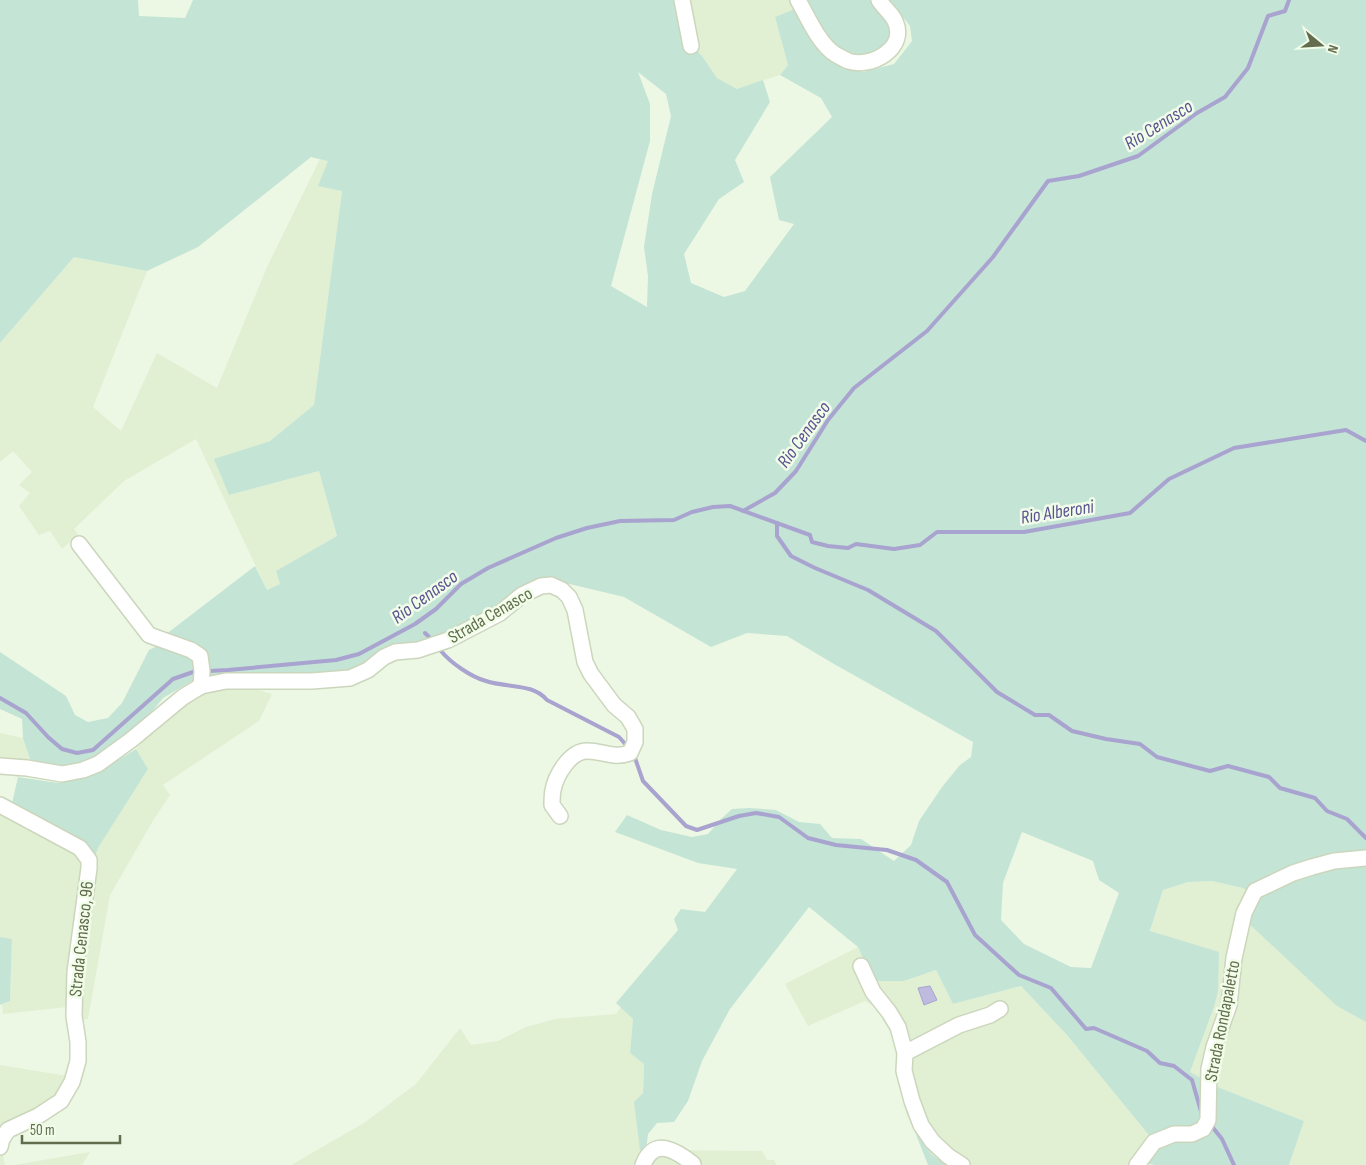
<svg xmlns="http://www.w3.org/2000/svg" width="1366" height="1165" viewBox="0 0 1366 1165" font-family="'Sofia Sans Condensed',sans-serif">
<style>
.residential{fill:#e1efd3}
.green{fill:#c4e4d6;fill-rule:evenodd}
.water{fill:#bfbbdf;stroke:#a8a3cf}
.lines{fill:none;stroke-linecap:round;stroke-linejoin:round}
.stream{stroke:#a8a3cf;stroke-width:4}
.minor-casing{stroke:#cbd6bc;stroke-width:18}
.minor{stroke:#fff;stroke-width:15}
.labels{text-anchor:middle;stroke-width:5;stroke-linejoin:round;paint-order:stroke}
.street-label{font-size:18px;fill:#636d4d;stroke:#f1fce9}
.water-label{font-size:19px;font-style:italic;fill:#5c5491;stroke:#f1fce9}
</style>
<rect width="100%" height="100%" fill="#edf8e4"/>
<!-- residential -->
<g class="residential">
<polygon points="676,0 802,0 797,8 775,17 788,65 780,75 737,89 717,78 702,56 682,35"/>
<polygon points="320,159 329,160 342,191 314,405 270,441 215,459 229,495 319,471 337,536 276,571 280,584 267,590 196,439 124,481 74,529 78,534 62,549 50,531 39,535 19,506 30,493 19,485 32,472 13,451 0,462 0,343 74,257 147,271 93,407 121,431 157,353 217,388 267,267"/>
<polygon points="245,686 272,694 259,721 163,785 170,795 154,819 110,895 88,1019 79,1020 74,1084 11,1131 2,1150 5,1165 0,1165 0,1065 67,1076 71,1050 67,1007 3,1014 2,1005 10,1001 12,939 0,937 0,802 94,860 98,848 148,769 136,749 173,709 203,689"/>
<polygon points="0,733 23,738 32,765 20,762 18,777 0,773"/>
<polygon points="1212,881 1243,888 1256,900 1337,1006 1366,1022 1366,1165 1289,1165 1304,1121 1215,1086 1190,1072 1214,1007 1218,992 1217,975 1150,932 1163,890 1188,882"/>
<polygon points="858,947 873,981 905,981 936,970 953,1004 1021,986 1067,1035 1157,1145 1142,1165 948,1165 932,1155 915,1132 906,1113 898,1076 896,1049 889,1029 875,1007 865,1001 808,1026 785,984"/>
<polygon points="621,1007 633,1019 630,1053 644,1064 640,1150 762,1151 767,1160 774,1160 777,1165 291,1165 364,1123 416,1084 460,1028 471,1045 498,1041 526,1027 555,1019 616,1014"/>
<polygon points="90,1152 82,1165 14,1165"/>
</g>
<!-- green -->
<g class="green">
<path d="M0,0H138L139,16L185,18L193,0H676L682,35L702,56L717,78L737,89L763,80L770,102L735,160L744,182L719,199L684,254L691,283L724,297L745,291L794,224L779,220L770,177L832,117L821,98L780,75L788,65L775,17L797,8L846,66L863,72L894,64L912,41L910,26L889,0H1366V1022L1337,1006L1245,920L1256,900L1243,888L1212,881L1188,882L1163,890L1150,931L1219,952L1218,992L1214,1007L1190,1072L1215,1086L1304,1121L1289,1165H1155L1143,1163L1157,1145L1067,1035L1021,986L953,1004L936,970L904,981H873L858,947L809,907L730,1009L702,1061L688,1101L674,1122L657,1123L648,1134L646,1150H640L634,1102L643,1093L644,1064L630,1053L633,1019L616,1003L678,930L674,919L681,909L705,912L737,869L698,863L615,832L627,815L661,830L692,837L708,834L722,818L732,809L749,808L776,810L799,822L820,824L832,838L861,839L894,861L911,845L919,821L942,787L960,765L971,757L973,742L834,664L787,636L747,633L711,647L624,597L557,581L476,622L344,673L229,677L208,675L206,667L161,638L255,566L267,590L280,584L276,571L337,536L319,471L229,495L214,459L270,441L314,405L342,191L318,186L328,161L311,157L198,247L147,271L74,257L0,343ZM638,72L666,94L671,116L652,194L644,247L648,276L647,307L611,286L650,141V104ZM1022,832L1093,861L1099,880L1119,893L1091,968L1071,967L1024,944L1001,920L1003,883Z"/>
<polygon points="802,0 874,0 892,25 892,39 882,53 851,58 832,46"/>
<polygon points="161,644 196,658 195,679 163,698 140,726 98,759 61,769 32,765 23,738 22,719 0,709 0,652 66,696 75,715 88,722 108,718 122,703 149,650"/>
<polygon points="136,749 148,769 98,848 94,860 11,808 18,777 58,783 98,773"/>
<polygon points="0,937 12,939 10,1001 0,1005"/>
<polygon points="915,1132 932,1155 948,1165 928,1165"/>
</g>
<!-- water -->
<polygon class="water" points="930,986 937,1000 924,1005 918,988"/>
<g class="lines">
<!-- stream -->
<g class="stream">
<polyline points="743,511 775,493 796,471 828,420 854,388 927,331 993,257 1048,181 1079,176 1138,156 1197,113 1225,97 1248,68 1268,16 1285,11 1289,0"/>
<polyline points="777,523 777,536 791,556 815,568 868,590 936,631 997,692 1035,715 1049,715 1072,731 1106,739 1140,744 1157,757 1210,771 1228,766 1269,777 1280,788 1315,798 1327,811 1347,819 1366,838"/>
<polyline points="425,633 431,639"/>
<path d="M441,651C451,663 471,677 486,681C507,688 533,683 547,700L619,737L628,747"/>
<polyline points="209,671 228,670 336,660 359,654 415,624 436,609 461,584 488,568 556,538 587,528 620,521 674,520 692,512 713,507 730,506 810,535 812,542 828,546 848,548 856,544 894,549 920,545 937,532 1024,532 1130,513 1169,479 1234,448 1346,430 1366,441"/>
<polyline points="0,698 26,713 48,737 62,749 77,753 93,750 173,679 196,671"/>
<polyline points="635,758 643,781 686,826 697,830 739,816 756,813 779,817 808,838 836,845 887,850 916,860 947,882 975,935 1019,975 1051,988 1086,1029 1094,1028 1147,1051 1160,1063 1174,1066 1192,1080 1202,1115"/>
<polyline points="1210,1124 1222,1139 1234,1165"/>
</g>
<!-- minor casing -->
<g class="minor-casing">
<g id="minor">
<polyline points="682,0 691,46"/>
<path d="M798,0C807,16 819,44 835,54C838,56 844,59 848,61C871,69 908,48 895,21C892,14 883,7 879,0"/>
<polyline points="79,544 149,635 191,650 200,656 202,671 201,686"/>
<path d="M0,766L27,768L62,774L83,770L98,764L131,740L183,697L201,686L226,681H312L350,678L368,670L384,657L395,652L418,650L448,640L500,613L522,595L541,586L551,585L562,590L569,597L575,610L585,662L591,674L614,705L628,717L635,729V742L630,753C613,759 604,751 587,751C570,751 556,775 553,790C552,795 552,801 552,805L560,816"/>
<polyline points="0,805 80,848 89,860 89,868 75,972 74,1016 78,1042 78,1061 72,1082 61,1101 38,1116 8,1130 2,1139 0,1147"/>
<polyline points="861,966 873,992 889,1012 898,1027 905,1053 904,1071 912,1101 921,1125 932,1141 948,1156 962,1165"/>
<polyline points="905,1053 959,1025 990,1015 1000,1009"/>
<path d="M643,1165C654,1136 677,1151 693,1164"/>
<polyline points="1137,1165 1154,1142 1174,1134 1192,1134 1203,1129 1208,1120 1209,1069 1214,1047 1229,1005 1234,958 1244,913 1255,891 1293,873 1312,867 1334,861 1366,858"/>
</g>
</g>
<!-- minor -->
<use href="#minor" class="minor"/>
</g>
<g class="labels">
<!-- street labels -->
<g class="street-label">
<text transform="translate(490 615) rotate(-30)" y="6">Strada Cenasco</text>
<text transform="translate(81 939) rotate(-84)" y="6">Strada Cenasco, 96</text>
<text transform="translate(1222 1021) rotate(-79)" y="6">Strada Rondapaletto</text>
</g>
<!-- water labels -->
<g class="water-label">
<text transform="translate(1158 124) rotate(-32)" y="7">Rio Cenasco</text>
<text transform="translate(803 434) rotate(-54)" y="7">Rio Cenasco</text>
<text transform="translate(1057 511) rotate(-9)" y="7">Rio Alberoni</text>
<text transform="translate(424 596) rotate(-36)" y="7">Rio Cenasco</text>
</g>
</g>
<!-- north arrow -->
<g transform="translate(1321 45) rotate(108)" stroke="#f1fce9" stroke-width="4" paint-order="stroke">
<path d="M0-4L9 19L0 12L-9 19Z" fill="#636d4d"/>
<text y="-8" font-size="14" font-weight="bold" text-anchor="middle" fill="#636d4d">N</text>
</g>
<!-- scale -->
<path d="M22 1135v8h98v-8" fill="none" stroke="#636d4d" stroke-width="2.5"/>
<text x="30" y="1135" font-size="15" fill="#636d4d" stroke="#f1fce9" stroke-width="4" paint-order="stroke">50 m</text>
</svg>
